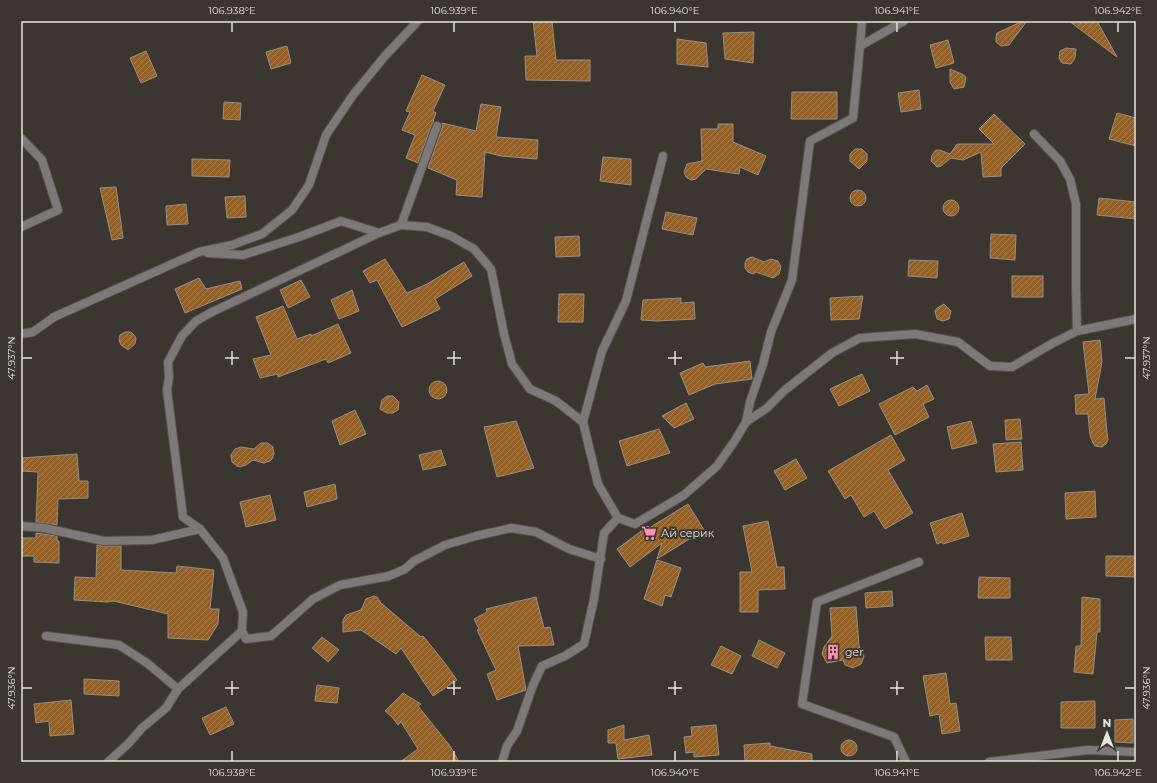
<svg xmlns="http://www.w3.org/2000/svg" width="1157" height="783" viewBox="0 0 1157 783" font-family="Montserrat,sans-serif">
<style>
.building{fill:url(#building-hatch);stroke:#968f88}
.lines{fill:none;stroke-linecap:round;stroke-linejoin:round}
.minor-casing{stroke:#56524c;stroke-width:10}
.minor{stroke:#7e7979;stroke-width:8}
.ticks{fill:none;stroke:#e6e4df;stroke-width:1.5}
.labels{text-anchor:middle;stroke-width:4;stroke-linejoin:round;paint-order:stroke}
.poi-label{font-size:11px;fill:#e6e4df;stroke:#3b3630;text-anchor:start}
.neatline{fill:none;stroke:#e6e4df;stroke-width:1.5}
.ticks-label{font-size:10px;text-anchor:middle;fill:#e6e4df}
</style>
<defs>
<pattern id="building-hatch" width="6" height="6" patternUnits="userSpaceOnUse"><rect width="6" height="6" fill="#936128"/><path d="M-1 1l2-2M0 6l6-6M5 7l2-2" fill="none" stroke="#a77f51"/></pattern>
</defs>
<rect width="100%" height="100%" fill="#3b3630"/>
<!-- building -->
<g class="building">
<polygon points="533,21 552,21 556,60 590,60 590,81 526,80 525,56 537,56"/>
<polygon points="1023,21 1027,21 1009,45 1001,46 996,42 996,36 997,33"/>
<polygon points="1069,21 1097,21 1117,57"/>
<polygon points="754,32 753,63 725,59 723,33"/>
<polygon points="677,39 706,43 708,67 677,64"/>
<polygon points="948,40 954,63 936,68 930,45"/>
<polygon points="287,46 291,63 271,69 266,52"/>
<polygon points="1066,48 1076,49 1075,58 1071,64 1062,63 1059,58 1060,51"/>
<polygon points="146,51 157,76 141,83 130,58"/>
<polygon points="950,69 962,74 966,77 964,87 954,89 950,82"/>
<polygon points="422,75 445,85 433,111 436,113 433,121 434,121 432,124 418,163 406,158 415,135 402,130 410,112 406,111"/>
<polygon points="919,90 921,109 901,112 898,93"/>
<polygon points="792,92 837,92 837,119 791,119"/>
<polygon points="224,102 241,103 240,120 223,119"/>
<polygon points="481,104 501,107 496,137 538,140 537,159 501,156 485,152 482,197 456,195 457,180 428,168 442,128 442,123 476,131"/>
<polygon points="1117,113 1136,118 1136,146 1109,139"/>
<polygon points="994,114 1025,144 1001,168 1001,176 983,177 981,152 963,160 951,158 941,166 937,167 931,161 932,155 936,150 940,150 950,154 957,144 994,144 979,129"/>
<polygon points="718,124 733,124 733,142 766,156 758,175 740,167 739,174 706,169 696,179 691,180 686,177 684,172 687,164 702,161 701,129 718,129"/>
<polygon points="855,149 862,149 867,154 867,161 859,169 850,161 850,154"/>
<polygon points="603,157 631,159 631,185 600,181"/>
<polygon points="192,159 230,160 229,177 192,176"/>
<polygon points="116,187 123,238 112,240 100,188"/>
<circle cx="858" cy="198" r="8"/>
<polygon points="245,196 246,217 227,218 225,197"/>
<polygon points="1099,198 1136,202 1136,219 1097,215"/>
<circle cx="951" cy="208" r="8"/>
<polygon points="186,204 188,224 167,225 166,206"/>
<polygon points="666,212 697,218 693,235 662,229"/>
<polygon points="991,234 1016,235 1015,260 990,258"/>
<polygon points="579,236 580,256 556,257 555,237"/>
<polygon points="752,257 764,262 771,259 778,261 781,267 779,274 773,278 756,272 753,274 748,272 745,268 745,263 747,259"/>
<polygon points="385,259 407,293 427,284 464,262 472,276 435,299 440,309 402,327 377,280 370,283 363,271"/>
<polygon points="909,260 938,261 937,278 908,276"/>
<rect x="1012" y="276" width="31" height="21"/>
<polygon points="199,278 206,289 240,281 242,289 185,313 175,289"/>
<polygon points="301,280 310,297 288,308 280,290"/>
<polygon points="352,290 359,311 339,319 331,300"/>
<polygon points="559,294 584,294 583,322 558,322"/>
<polygon points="863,296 859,319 831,320 830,298"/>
<polygon points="681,298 681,303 694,302 695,319 657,321 641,320 643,300"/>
<polygon points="944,304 951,311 949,319 943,321 937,319 935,311 937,308"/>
<polygon points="283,306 297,339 311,334 311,336 338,324 351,353 328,363 326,359 278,377 278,374 260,378 253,359 271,355 256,317"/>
<polygon points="125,332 131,332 135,336 136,339 135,344 128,350 121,345 119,340 120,335"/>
<polygon points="1100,340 1102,362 1095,399 1104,398 1107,433 1108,440 1106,444 1102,447 1095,446 1093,443 1090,435 1088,414 1076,414 1075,395 1089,394 1083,342"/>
<polygon points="750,361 752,379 715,384 689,395 680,373 703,363 705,367"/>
<polygon points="862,374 870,391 839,406 830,389"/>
<circle cx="438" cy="390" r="9"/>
<polygon points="927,385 934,399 923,404 929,417 895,435 879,404 913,387 917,391"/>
<polygon points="387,396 393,396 399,402 398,410 393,413 387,413 380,409 382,400"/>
<polygon points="686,403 694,419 674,428 662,416"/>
<polygon points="355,410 366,434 340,445 332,421"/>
<polygon points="1020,419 1022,439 1006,440 1005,420"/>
<polygon points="516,421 534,468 497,477 484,427"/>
<polygon points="971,421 977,443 952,449 947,427"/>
<polygon points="659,429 670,453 627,466 619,441"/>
<polygon points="891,435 905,460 888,470 913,513 885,529 874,511 864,517 851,495 845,499 828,471"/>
<polygon points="1021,442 1023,470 996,472 993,444"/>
<polygon points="261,443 268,443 273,447 274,454 272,459 270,461 264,463 253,460 246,465 240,467 237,466 232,462 231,455 235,449 241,447 254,449"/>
<polygon points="441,450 446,465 423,470 419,455"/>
<polygon points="77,454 79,481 88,481 88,498 58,499 57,525 36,522 38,472 21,471 21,458"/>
<polygon points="796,459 807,478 785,490 774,471"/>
<polygon points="335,484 337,499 307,507 304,492"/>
<polygon points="1095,491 1096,517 1066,519 1065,493"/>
<polygon points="270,495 276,520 246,527 240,502"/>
<polygon points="688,504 704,530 657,559 662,543 630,567 617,549 648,526 649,528"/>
<polygon points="962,513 969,536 943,544 942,542 937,544 930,523"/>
<polygon points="768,521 777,567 784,567 785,589 758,590 758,612 740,612 740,572 752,572 743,526"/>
<polygon points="36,533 57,536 57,541 59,541 59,563 34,562 34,556 21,556 21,538 36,538"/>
<polygon points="97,545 104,546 121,546 121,570 176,573 177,566 214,570 210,609 219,609 218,624 208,640 168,638 168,614 114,601 108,602 74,600 75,577 96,578"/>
<polygon points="1106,556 1136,556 1136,577 1106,576"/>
<polygon points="657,560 681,568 671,597 665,595 662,606 644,599"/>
<polygon points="979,577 1010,578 1010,598 978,598"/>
<polygon points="892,591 893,606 866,608 865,593"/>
<polygon points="374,596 377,597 381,603 421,637 423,636 444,662 457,680 433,696 401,648 396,654 361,630 343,632 343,620 346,615 361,610 366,599"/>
<polygon points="536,597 544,628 550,627 554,645 518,646 526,690 497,700 487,674 496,670 477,630 479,629 474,619 487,612 486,609"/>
<polygon points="1082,597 1100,599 1100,632 1097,632 1093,674 1074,672 1076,646 1081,646"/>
<polygon points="856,607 859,646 864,656 861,664 853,668 845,665 843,660 827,663 822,654 824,647 832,636 830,608"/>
<polygon points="322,637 339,650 328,662 312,648"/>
<polygon points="985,637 1011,637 1012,660 986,660"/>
<polygon points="759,640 785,653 777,668 752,656"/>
<polygon points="721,646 741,656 732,674 711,665"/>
<polygon points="946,673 950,704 956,703 960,731 942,734 939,714 930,716 923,676"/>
<polygon points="84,679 119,681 119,696 84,694"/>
<polygon points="317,685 339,688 337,703 315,701"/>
<polygon points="403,693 421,704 418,706 450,746 459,762 400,762 418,749 401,722 398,725 392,717 385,711"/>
<polygon points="71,700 74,734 50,736 49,721 36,723 34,704"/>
<polygon points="1095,701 1095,728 1061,728 1061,702"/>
<polygon points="226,707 234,724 210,735 202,718"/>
<polygon points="1133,719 1133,743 1115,742 1115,720"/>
<polygon points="624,725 624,740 649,735 652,755 618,759 616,743 608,743 608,730"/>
<polygon points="716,725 719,755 694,757 694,752 686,753 684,737 692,736 691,727"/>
<circle cx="849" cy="748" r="8"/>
<polygon points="770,743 770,746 812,754 812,762 745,762 744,745"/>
</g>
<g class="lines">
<!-- minor casing -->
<g class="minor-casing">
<g id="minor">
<polyline points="860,46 862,21"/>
<polyline points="1034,134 1060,161 1070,179 1076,204 1076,288 1077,331"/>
<polyline points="21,138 42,160 58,210 21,227"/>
<polyline points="401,225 427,227 451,236 474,249 491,269 504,334 512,364 530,389 556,401 583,422 598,484 618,518"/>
<polyline points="208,253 243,255 299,237 341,221 379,233"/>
<polyline points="21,334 33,332 54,317 199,252 232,245 262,234 292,210 309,185 326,135 353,95 385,56 418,21"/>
<polyline points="583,422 602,351 626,301 663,156"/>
<polyline points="746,422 750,402 763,364 771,332 792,280 810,141 853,118 860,46 904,21"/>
<polyline points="21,526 44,528 104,541 152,540 200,529"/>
<polyline points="242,631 246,639 271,636 313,599 340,585 389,576 405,569 414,561 445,545 476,536 511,528 536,532 569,549 601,559"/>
<polyline points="46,636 119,645 147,663 178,689"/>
<polyline points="108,762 128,744 142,728 166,708 178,689 242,631 243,612 223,558 200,529 183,517 167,390 169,377 168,362 182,336 196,321 212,312 379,233 401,225 437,126"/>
<polyline points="502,762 507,746 517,731 533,685 542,666 565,656 584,644 594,599 604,533 618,518 635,524 684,495 717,466 734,442 746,422 767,408 785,390 832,353 860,338 915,334 958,342 990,366 1012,367 1053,343 1077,331 1136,319"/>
<polyline points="906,762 894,737 802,704 817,602 919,562"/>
<polyline points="989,762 1088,750 1136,752"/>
</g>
</g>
<!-- minor -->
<use href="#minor" class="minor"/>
</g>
<!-- ticks -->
<path class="ticks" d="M232,22V32M454,22V32M675,22V32M897,22V32M1118,22V32M232,351V365M454,351V365M675,351V365M897,351V365M22,358H32M225,358H239M447,358H461M668,358H682M890,358H904M1125,358H1135M232,681V695M454,681V695M675,681V695M897,681V695M22,688H32M225,688H239M447,688H461M668,688H682M890,688H904M1125,688H1135M232,751V761M454,751V761M675,751V761M897,751V761M1118,751V761"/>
<!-- icons -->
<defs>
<g id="supermarket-bare" transform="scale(1.2)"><path d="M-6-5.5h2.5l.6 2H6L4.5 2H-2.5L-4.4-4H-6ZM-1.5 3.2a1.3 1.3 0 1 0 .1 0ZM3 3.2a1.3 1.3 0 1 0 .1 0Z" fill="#ff8eb9" stroke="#3b3630" stroke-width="2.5" paint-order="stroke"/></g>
<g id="building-bare" transform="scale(1.2)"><path d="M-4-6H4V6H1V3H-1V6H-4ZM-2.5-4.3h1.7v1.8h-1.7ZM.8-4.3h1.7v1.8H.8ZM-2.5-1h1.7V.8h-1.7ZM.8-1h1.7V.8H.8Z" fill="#ff8eb9" stroke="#3b3630" stroke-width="2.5" paint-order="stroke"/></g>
</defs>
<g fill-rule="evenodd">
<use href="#supermarket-bare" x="649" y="533"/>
<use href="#building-bare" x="833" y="652"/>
</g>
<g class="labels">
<!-- poi labels -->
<g class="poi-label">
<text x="661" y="537">Ай серик</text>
<text x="845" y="656">ger</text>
</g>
</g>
<!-- border -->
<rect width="1157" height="783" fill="none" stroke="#3b3630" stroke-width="44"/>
<!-- north arrow -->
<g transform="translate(1107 733)" stroke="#3b3630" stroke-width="3" paint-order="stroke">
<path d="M0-3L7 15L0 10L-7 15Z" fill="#e6e4df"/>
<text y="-6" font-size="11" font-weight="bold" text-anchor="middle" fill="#e6e4df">N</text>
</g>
<rect x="22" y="22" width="1113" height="739" class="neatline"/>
<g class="ticks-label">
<text x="232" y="14">106.938°E</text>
<text x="454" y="14">106.939°E</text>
<text x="675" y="14">106.940°E</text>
<text x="897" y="14">106.941°E</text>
<text x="1118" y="14">106.942°E</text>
<text transform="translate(11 358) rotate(-90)" y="4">47.937°N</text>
<text transform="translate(1146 358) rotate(-90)" y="4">47.937°N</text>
<text transform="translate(11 688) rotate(-90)" y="4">47.936°N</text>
<text transform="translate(1146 688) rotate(-90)" y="4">47.936°N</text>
<text x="232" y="776">106.938°E</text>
<text x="454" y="776">106.939°E</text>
<text x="675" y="776">106.940°E</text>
<text x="897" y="776">106.941°E</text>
<text x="1118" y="776">106.942°E</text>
</g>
</svg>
